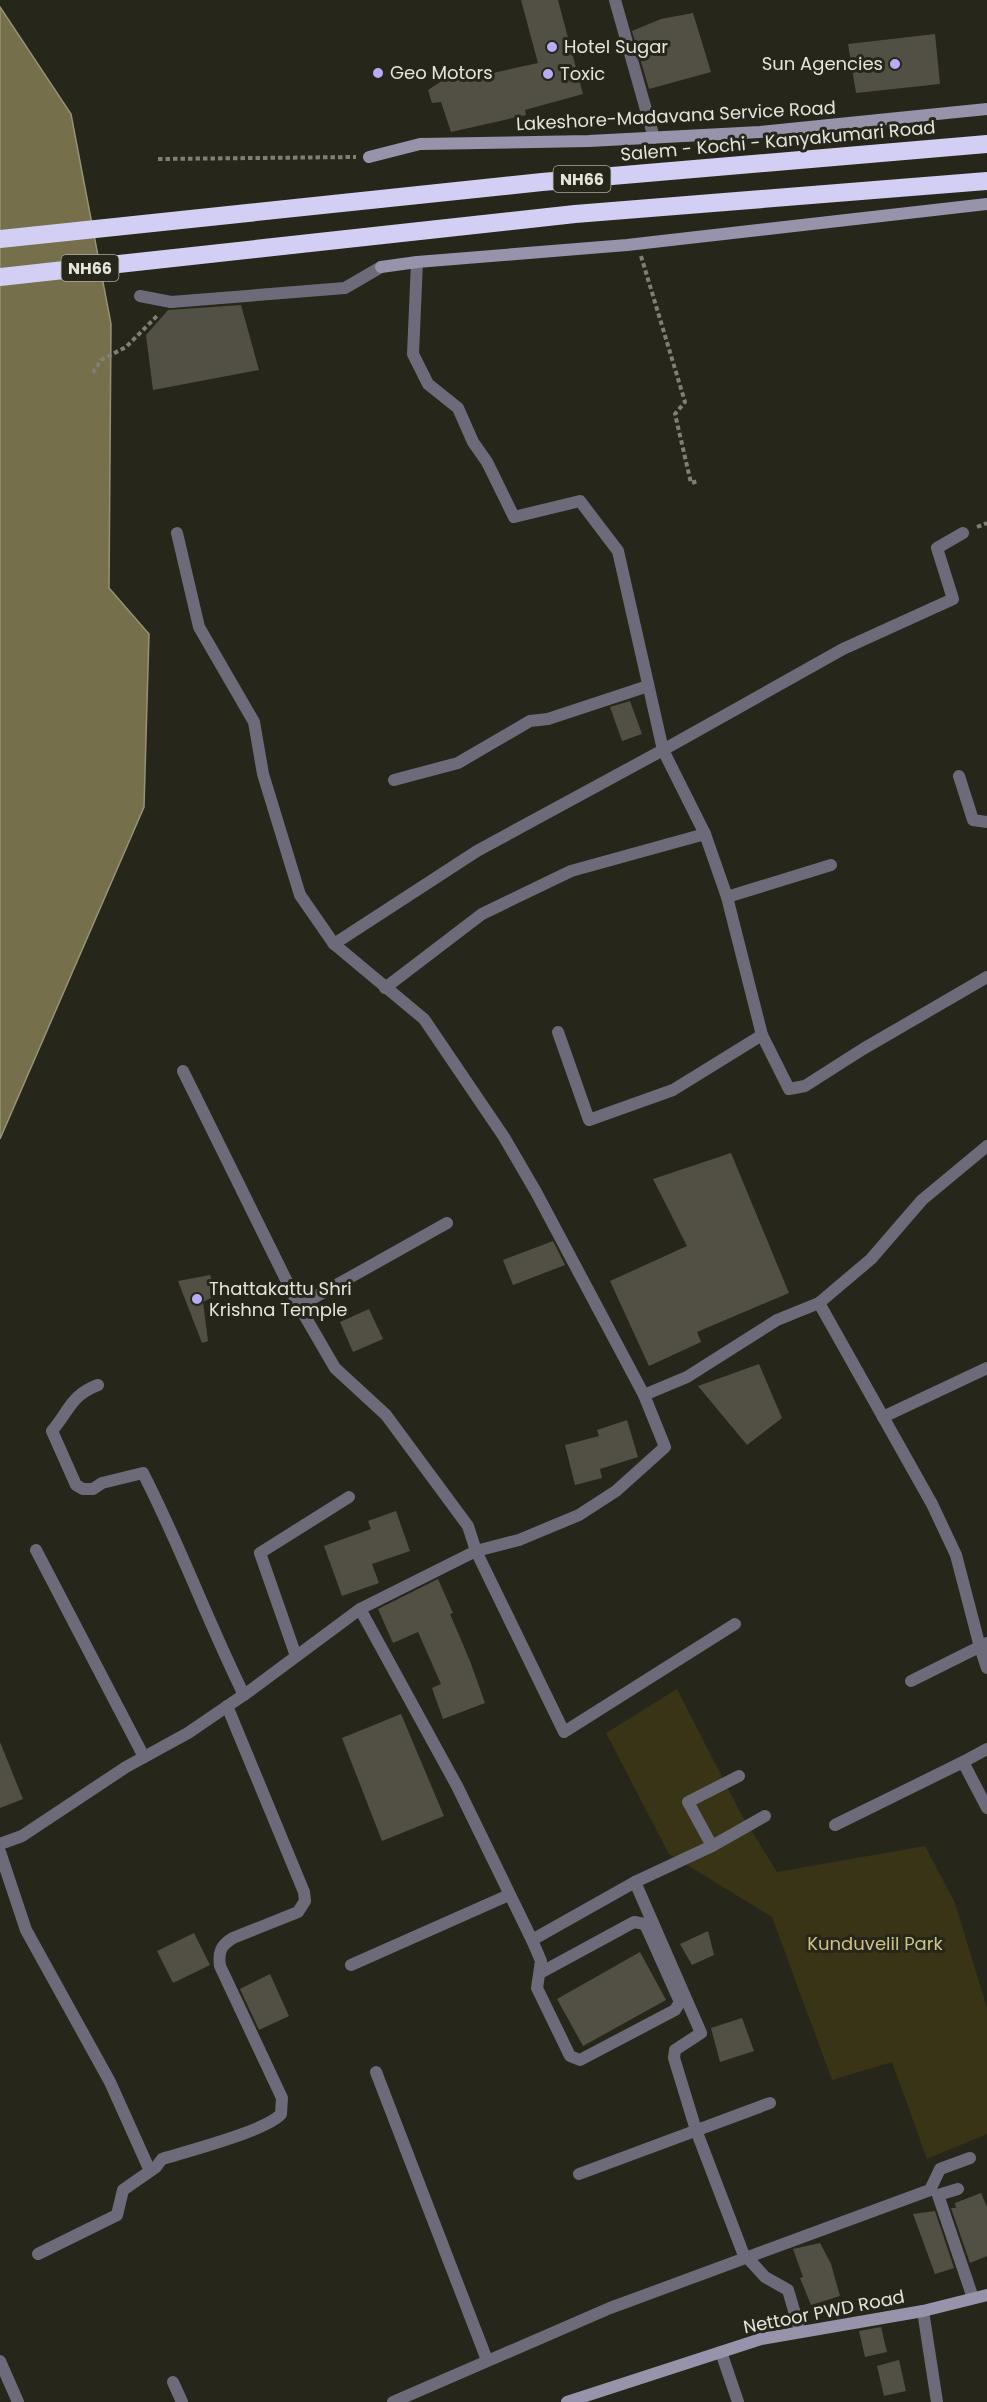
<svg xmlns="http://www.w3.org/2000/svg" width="987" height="2402" viewBox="0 0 987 2402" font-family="Poppins,sans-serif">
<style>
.green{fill:#393416}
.water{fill:#756f4b;stroke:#979277;stroke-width:1.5}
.building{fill:#525044}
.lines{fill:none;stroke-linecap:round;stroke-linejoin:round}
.path{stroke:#807f76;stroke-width:4;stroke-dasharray:4.5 3;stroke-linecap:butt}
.lane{stroke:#6d6b7a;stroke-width:12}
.street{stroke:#6d6b7a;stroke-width:12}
.secondary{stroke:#9693ab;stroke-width:12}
.highway{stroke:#d3cef3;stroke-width:18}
.poi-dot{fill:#b8abf7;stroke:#27261b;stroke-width:2}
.labels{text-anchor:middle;stroke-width:6;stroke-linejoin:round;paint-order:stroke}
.shield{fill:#27261b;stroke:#acaba3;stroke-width:1.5}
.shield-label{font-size:16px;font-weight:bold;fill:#e5e4dd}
.poi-label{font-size:18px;fill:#e5e4dd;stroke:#27261b;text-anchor:start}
.street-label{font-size:18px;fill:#e5e4dd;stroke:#27261b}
.park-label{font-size:18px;fill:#cdc284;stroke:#27261b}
</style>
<rect width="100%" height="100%" fill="#27261b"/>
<!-- green -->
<polygon class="green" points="677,1689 740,1812 777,1872 925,1846 955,1903 987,2008 987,2134 927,2159 892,2062 832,2080 772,1917 669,1854 606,1733"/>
<!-- water -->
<polygon class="water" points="0,7 71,114 111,324 109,588 149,634 144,807 0,1139"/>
<!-- building -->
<g class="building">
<polygon points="521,0 558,0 583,94 525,110 526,115 451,132 441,102 432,103 428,90 457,71 461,80 538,63"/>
<polygon points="693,13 711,72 649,89 632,31 661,19"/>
<polygon points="935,34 940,84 856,93 848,44"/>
<polygon points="241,305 259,370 153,390 146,335 168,310"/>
<polygon points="630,701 642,734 622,741 610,707"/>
<polygon points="731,1153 789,1293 697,1332 701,1342 649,1366 610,1281 687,1246 653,1179"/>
<polygon points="553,1241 565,1265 513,1285 503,1260"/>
<polygon points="210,1275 217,1295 203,1302 208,1341 202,1343 178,1281"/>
<polygon points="369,1309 383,1339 353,1352 340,1322"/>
<polygon points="759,1364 782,1418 747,1445 698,1386"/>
<polygon points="627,1420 638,1457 600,1469 602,1478 575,1485 565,1445 599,1436 597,1430"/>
<polygon points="396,1511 410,1551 372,1564 379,1583 342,1596 324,1546 371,1529 368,1521"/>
<polygon points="438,1579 453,1613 450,1614 470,1661 485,1703 443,1719 432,1688 441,1684 418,1632 393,1643 378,1609"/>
<polygon points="401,1714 444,1816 382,1841 342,1738"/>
<polygon points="0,1742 23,1799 0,1808"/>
<polygon points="708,1931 714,1955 692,1965 680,1944"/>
<polygon points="194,1933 210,1965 173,1983 157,1951"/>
<polygon points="640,1952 666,2000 583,2046 557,1999"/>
<polygon points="270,1974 289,2016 259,2030 240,1989"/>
<polygon points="742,2018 754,2051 720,2062 711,2028"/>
<polygon points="981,2193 987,2207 987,2256 970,2263 951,2208 956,2208 955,2203"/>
<polygon points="935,2211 954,2268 935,2274 913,2214"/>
<polygon points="820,2243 831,2264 840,2296 811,2305 800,2278 803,2277 793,2249"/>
<polygon points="881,2327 887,2352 865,2357 859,2331"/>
<polygon points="899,2360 906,2391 884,2396 877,2366"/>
</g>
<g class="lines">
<!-- path -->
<g class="path">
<polyline points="158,159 356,157"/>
<polyline points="641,256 685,402 675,414 691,483 698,481"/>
<polyline points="93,373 101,360 126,347 158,315"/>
<polyline points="977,527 987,523"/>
</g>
<!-- lane -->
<g class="lane">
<polyline points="615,0 654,138"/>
<polyline points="394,780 458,763 530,721 548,719 648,686"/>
<polyline points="334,944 477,851 663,750"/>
<path d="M98,1385C71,1395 69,1411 52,1431L76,1485L83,1489H93L102,1483L143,1473C180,1545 208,1622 244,1695"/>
<polyline points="883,1417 987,1368"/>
<polyline points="980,1647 987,1668"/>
<polyline points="911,1681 987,1643"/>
<polyline points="963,1762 987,1749"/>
<polyline points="835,1825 963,1762 987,1808"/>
<polyline points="532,1940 541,1961 537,1988 570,2056 580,2060 675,2010 680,2002 645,1924 634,1922 540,1973"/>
<polyline points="351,1965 509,1895"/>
<polyline points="958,2189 938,2195 973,2298"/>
</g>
<!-- street -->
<g class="street">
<polyline points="417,262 413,354 428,384 458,408 473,442 487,462 514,517 580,501 618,551 663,750 705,834 727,897 762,1035 789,1089 805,1086 863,1049 987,977"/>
<polyline points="140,296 171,302 345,288 381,267"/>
<polyline points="177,533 199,627 254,722 263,774 300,895 334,944 424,1019 504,1137 536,1192 644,1395"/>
<polyline points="663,750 843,649 953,599 937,548 963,533"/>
<polyline points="959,776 973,820 987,822"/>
<polyline points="727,897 831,865"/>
<polyline points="385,988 482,914 571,871 705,834"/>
<polyline points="558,1032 589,1120 673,1090 762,1035"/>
<polyline points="183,1071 299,1306 335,1368 386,1415 468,1526 476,1551 564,1732 735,1624"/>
<polyline points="819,1303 932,1504 956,1555 980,1647"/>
<polyline points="299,1306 447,1223"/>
<polyline points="36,1550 144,1757"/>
<polyline points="360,1609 457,1786 532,1940 635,1882 701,2033 675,2050 674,2058 696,2130 743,2253 765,2277 788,2290 800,2331"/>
<polyline points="296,1656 260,1553 349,1497"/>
<polyline points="0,1844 22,1836 126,1767 188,1733 251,1690 360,1609 476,1551 519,1540 579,1515 616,1491 665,1447 644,1395 687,1377 777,1320 819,1303 871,1259 922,1200 987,1146"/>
<polyline points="712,1846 688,1802 739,1776"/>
<polyline points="0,1852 26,1930 110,2082 150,2171"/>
<polyline points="635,1882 712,1846 765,1816"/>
<polyline points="376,2072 487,2360"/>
<polyline points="579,2174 770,2103"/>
<path d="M38,2254L117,2215L123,2190L156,2167L162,2159C188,2151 266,2131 281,2114L282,2098L220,1966C218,1952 221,1945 233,1938L298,1912L305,1901L304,1892L227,1706"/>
<polyline points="923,2311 937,2402"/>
<polyline points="721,2352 738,2402"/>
<polyline points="0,2361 18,2402"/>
<polyline points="173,2382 182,2402"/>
<polyline points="393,2402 610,2308 930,2190 940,2169 970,2158"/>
</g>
<!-- secondary -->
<g class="secondary">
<polyline points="369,157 420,144 589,141 760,132 987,109"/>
<polyline points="381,267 417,262 627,245 987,204"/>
<polyline points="567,2402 761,2339 923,2311 987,2295"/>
</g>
<!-- highway -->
<g class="highway">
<polyline points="0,239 542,182 987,144"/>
<polyline points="0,277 575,214 987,181"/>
</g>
</g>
<!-- markers -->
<g class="poi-dot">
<circle cx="552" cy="47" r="6"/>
<circle cx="895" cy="64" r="6"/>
<circle cx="378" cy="73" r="6"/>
<circle cx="548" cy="74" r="6"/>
<circle cx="197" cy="1299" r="6"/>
</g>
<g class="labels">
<!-- shield labels -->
<g class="shield">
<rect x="553.5" y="166" width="57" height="26" rx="4.5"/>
<rect x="61.5" y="255" width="57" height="26" rx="4.5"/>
</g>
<g class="shield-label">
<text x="582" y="185">NH66</text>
<text x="90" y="274">NH66</text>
</g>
<!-- poi labels -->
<g class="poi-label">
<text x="564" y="53">Hotel Sugar</text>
<text x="883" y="70" text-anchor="end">Sun Agencies</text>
<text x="390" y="79">Geo Motors</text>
<text x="560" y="80">Toxic</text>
<text x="209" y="1295">Thattakattu Shri<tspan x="209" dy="21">Krishna Temple</tspan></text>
</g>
<!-- street labels -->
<g class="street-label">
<text transform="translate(676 116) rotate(-3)" y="6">Lakeshore-Madavana Service Road</text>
<text transform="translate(778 141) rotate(-5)" y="6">Salem - Kochi - Kanyakumari Road</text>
<text transform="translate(824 2312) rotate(-11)" y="6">Nettoor PWD Road</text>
</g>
<!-- park labels -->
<g class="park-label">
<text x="875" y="1950">Kunduvelil Park</text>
</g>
</g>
</svg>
